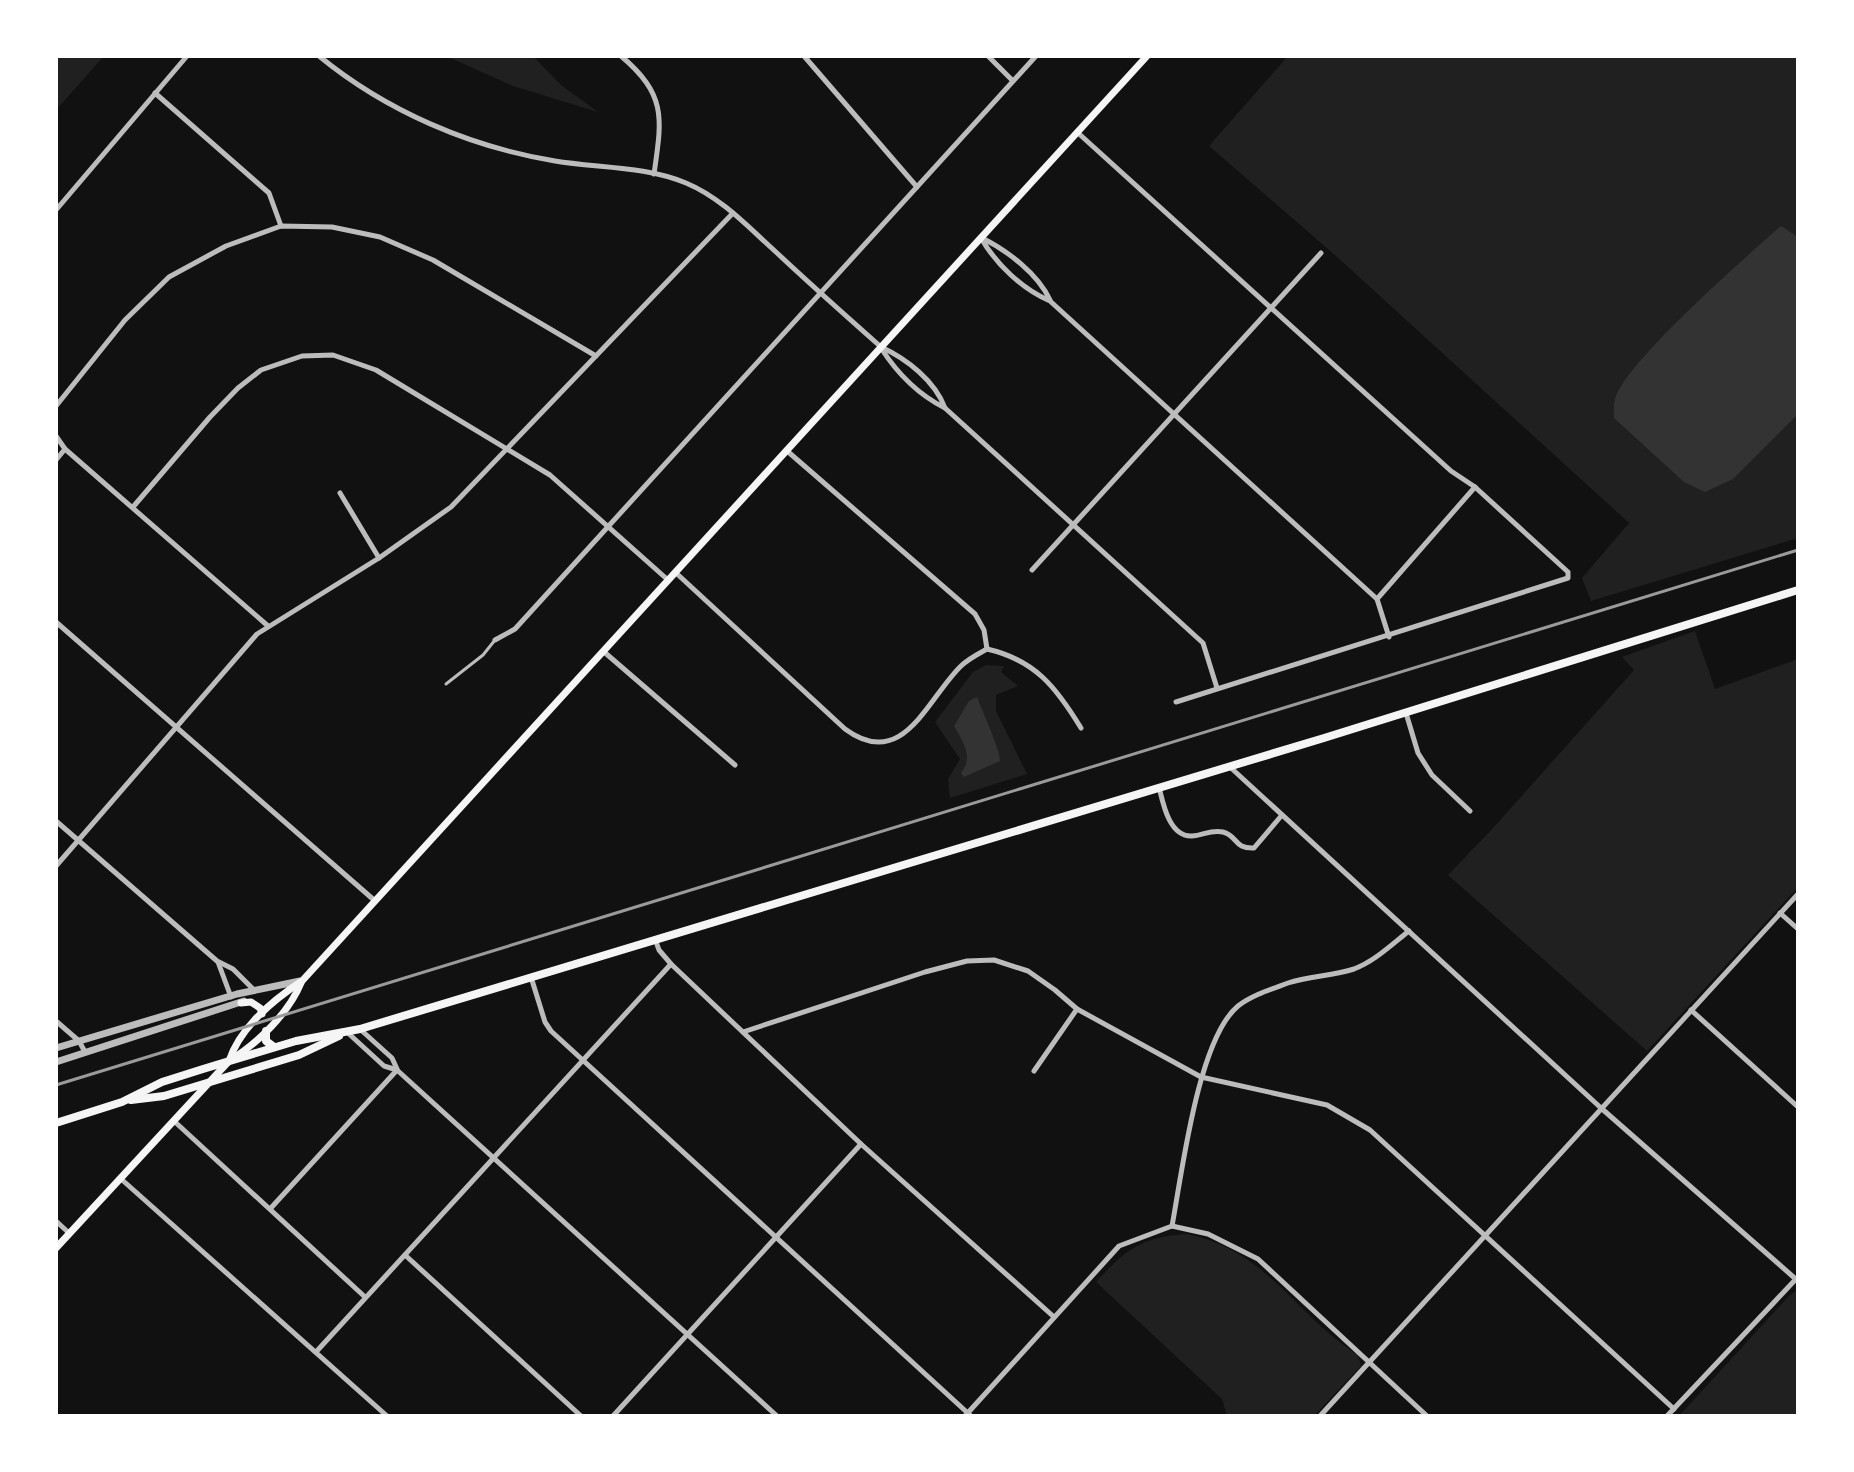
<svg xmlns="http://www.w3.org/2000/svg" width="1854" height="1472" viewBox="0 0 1854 1472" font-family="Figtree,sans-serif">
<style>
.green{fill:#202020}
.water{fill:#333}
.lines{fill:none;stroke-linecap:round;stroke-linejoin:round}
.service{stroke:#bcbcbc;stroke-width:3}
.minor{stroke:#bcbcbc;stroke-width:5}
.tertiary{stroke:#bcbcbc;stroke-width:7}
.secondary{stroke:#f5f5f5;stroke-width:7}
.primary{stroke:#f5f5f5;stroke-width:8}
.rail{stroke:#9a9a9a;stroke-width:3}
</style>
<rect width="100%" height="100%" fill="#111"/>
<!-- green -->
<g class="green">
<polygon points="56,56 104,56 56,110"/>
<polygon points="446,56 533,56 561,85 598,112 513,86"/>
<polygon points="1288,56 1798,56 1798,538 1591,601 1582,578 1629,523 1336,256 1209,146"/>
<polygon points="1695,631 1715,689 1798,659 1798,887 1647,1051 1448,875 1494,827 1634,670 1622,657"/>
<polygon points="986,665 1004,666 1001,672 1018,686 996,695 996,711 1027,774 950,798 948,779 960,759 935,722 973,672"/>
<path d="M1187,1234C1267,1250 1295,1315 1358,1355L1361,1366L1314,1416H1227L1222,1399L1096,1282C1126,1249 1142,1237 1187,1234Z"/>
<polygon points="1798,1289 1798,1416 1679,1416 1789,1296"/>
</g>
<!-- water -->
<g class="water">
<path d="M1781,226L1798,237V414L1733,479L1705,492L1684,482L1614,418C1614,413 1613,405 1615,400C1622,365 1749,254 1781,226Z"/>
<path d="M977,697C982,710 1001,752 1000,761L964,777L961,773C974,757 963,742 954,726L969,701Z"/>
</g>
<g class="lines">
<!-- service -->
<polyline class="service" points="446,684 483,655 495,640"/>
<!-- minor -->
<g class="minor">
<path d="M319,56C386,111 470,147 555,161C597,168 646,166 686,183C722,198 749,228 777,253C811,285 846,316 881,347C907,359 935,381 945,408"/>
<path d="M621,56C667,95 662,118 654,174"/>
<polyline points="804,56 917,187"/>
<polyline points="988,56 1013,81"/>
<polyline points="155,93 269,193 281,226"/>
<polyline points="1077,132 1451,471 1475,487 1568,572 1568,578 1176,702"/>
<polyline points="56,210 187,56"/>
<path d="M981,238C996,264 1022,289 1050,301L1377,599L1389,637"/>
<path d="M982,238C1008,251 1038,274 1050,300"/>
<path d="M881,348C897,373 919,395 945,408L1203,643L1217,688"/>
<polyline points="56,406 125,320 169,277 226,246 281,226 332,227 380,237 433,260 596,356"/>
<polyline points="56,436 65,449 268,626"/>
<polyline points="786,450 975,614 984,630 987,649"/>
<polyline points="56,460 65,449"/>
<polyline points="340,493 379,558"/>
<polyline points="133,507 210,417 238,388 261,370 302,356 333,355 376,370 550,475 668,580"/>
<polyline points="1032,570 1321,253"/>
<path d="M675,572L845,729C903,772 927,699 961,666C968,659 978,654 987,649C1035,660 1056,687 1081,728"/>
<polyline points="1377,599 1475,487"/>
<polyline points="56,622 374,900"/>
<polyline points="495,640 515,629 1036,56"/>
<polyline points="603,651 735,765"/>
<polyline points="1406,713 1418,753 1432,775 1470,811"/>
<polyline points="1230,767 1601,1108 1798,1281"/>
<path d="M1159,787C1163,803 1169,837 1192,836C1202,836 1211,829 1223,832C1238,836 1234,849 1254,848L1282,815"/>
<polyline points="56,821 217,961 233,969 255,991"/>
<polyline points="56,866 257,634 379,558 451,507 733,213"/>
<polyline points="1780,913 1798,929"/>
<polyline points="655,939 659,950 671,964 861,1144 1054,1317"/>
<polyline points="218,962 231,997"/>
<polyline points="531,977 545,1022 551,1031 971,1416"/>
<polyline points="1691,1010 1798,1107"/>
<polyline points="56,1021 79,1041 85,1052"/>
<polyline points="361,1030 392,1058 397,1069"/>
<polyline points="743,1032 925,972 967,961 994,960 1028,971 1055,990 1077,1009 1201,1077 1327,1105 1370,1130 1674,1409"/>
<polyline points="348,1033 384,1066 397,1070 777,1416"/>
<polyline points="1034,1071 1077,1009"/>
<polyline points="174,1121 365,1297"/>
<polyline points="120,1178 387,1416"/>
<polyline points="270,1209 397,1070"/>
<polyline points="56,1221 70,1234"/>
<polyline points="1172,1226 1208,1234 1258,1259 1427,1416"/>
<polyline points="405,1255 581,1416"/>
<polyline points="316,1352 671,964"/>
<polyline points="613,1416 861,1144"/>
<path d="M965,1416L1119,1246L1172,1226C1182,1173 1198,1039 1238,1006C1252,995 1272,989 1288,983C1309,976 1332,976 1354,969C1375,961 1391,945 1409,931"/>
<polyline points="1320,1416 1798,894"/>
<polyline points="1667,1416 1796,1279"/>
</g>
<!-- tertiary -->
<g class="tertiary">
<polyline points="56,1048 237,994 300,981"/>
<polyline points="56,1062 244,1001"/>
</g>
<!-- secondary -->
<g class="secondary">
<polyline points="241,1003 251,1002 260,1008 262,1014"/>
<path d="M229,1061C240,1028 273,1000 302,981L1147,56"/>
<path d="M56,1248L229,1061C257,1044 288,1014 301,983"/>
</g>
<!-- primary -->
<g class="primary">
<polyline points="266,1031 266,1041 274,1047"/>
<polyline points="131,1100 164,1096 299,1055 339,1036"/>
<polyline points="56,1123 122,1102 162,1082 203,1069 296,1041 360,1029 1324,738 1798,590"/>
</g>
<!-- rail -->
<polyline class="rail" points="56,1085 1798,550"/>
</g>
<!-- border -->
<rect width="1854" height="1472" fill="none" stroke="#ffffff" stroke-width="116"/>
</svg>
